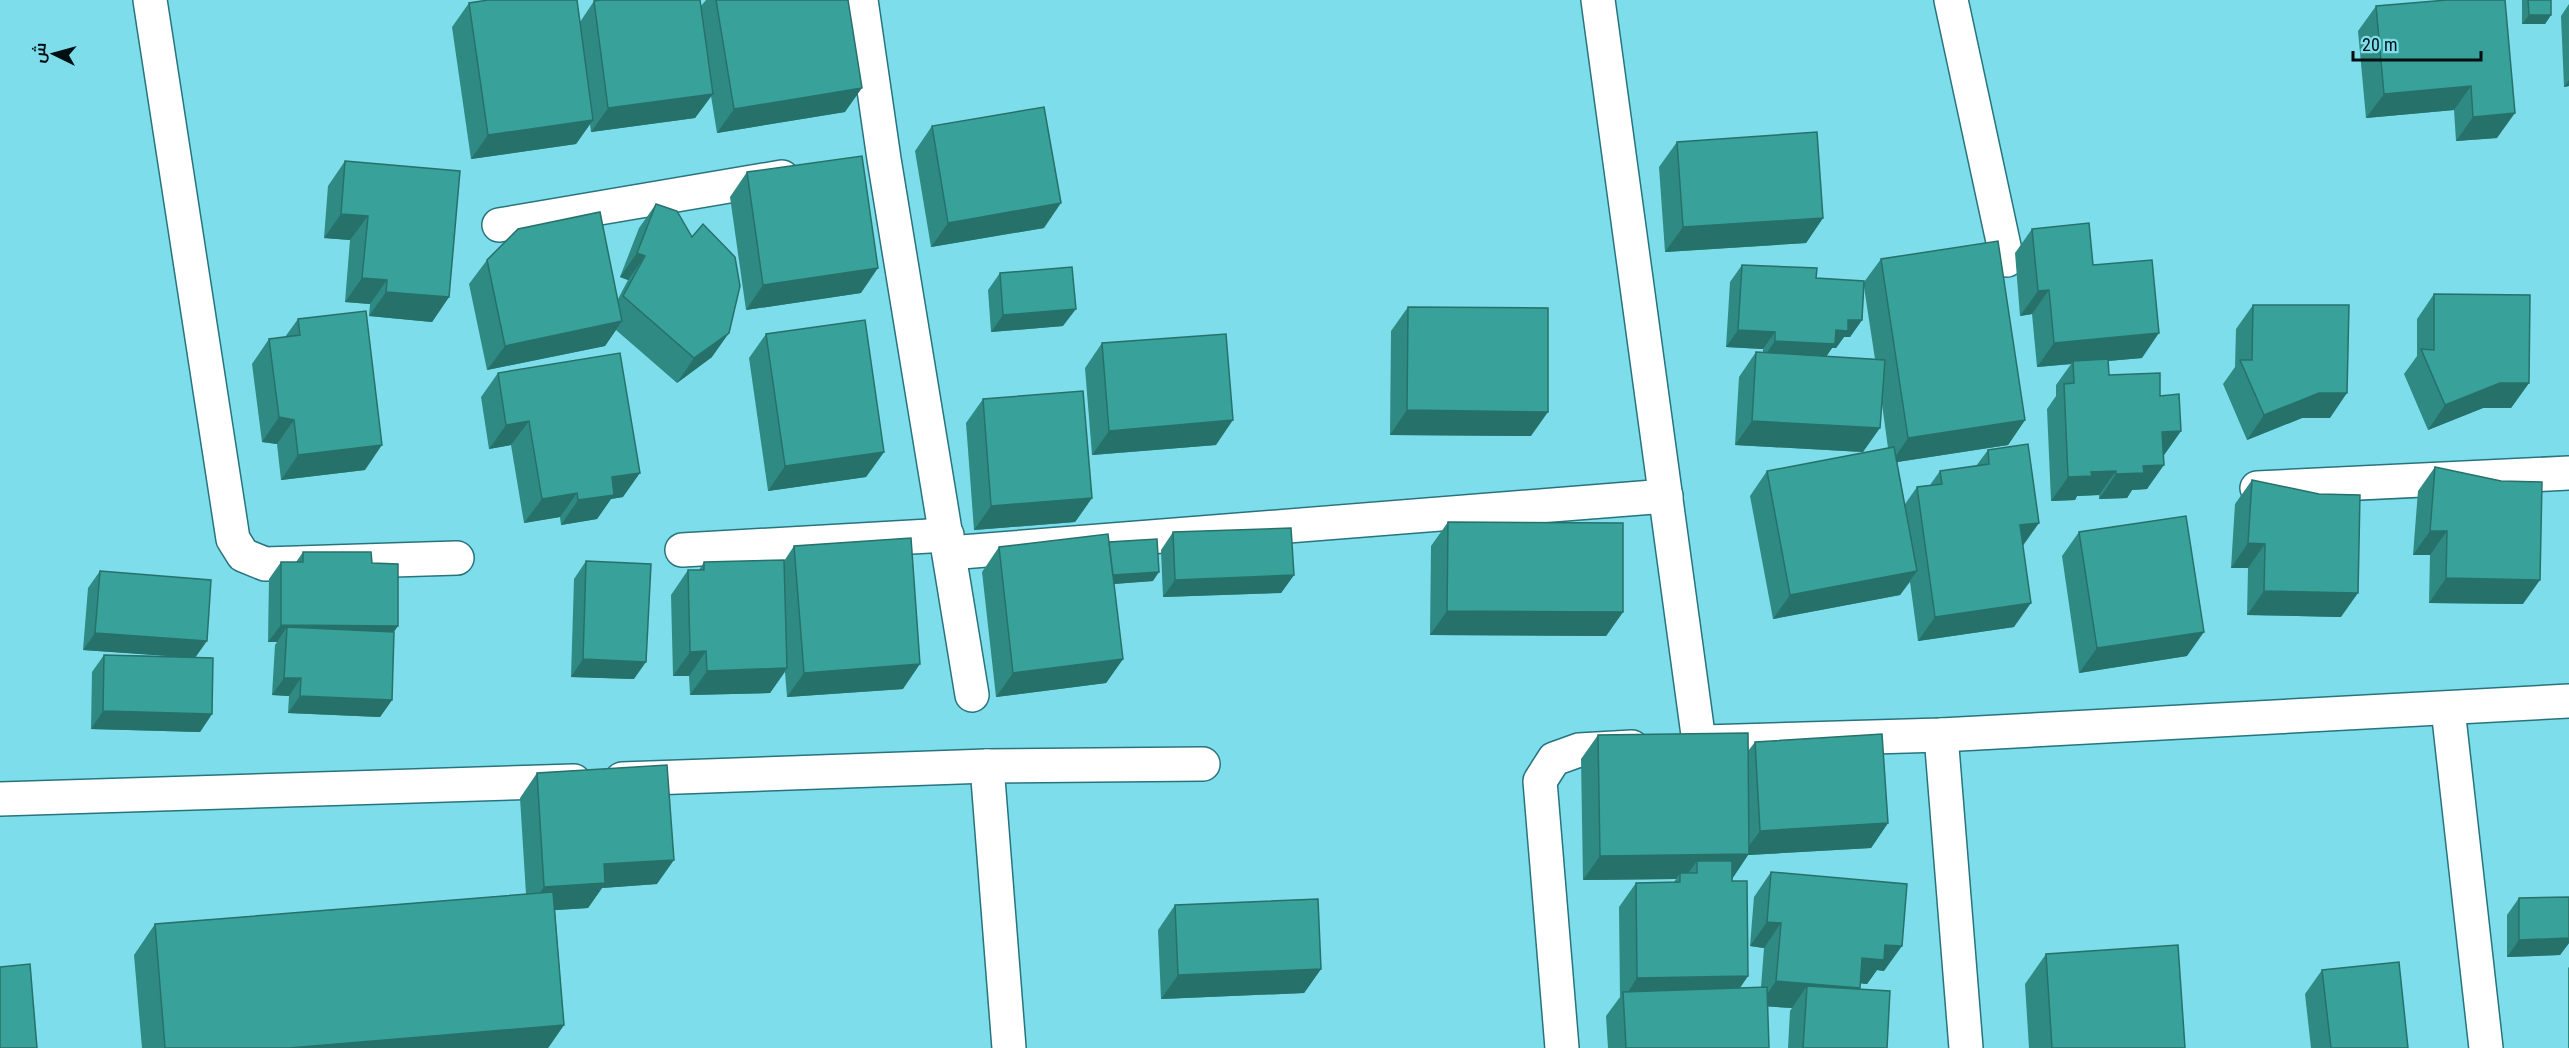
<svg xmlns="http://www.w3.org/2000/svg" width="2569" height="1048" viewBox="0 0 2569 1048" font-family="'Roboto Condensed',Cairo,sans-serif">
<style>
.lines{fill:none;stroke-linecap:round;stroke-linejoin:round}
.minor-casing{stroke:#28747e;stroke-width:36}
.minor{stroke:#fff;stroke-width:33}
.wall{fill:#308a84;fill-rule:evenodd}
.shaded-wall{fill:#27716b}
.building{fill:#38a199;stroke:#27716b;stroke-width:1.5}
</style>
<rect width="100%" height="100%" fill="#7dddeb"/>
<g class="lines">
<!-- minor casing -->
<g class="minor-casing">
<g id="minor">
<polyline points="150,0 233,539 243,555 265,564 457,558"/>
<polyline points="861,0 884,159 972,695"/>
<polyline points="1598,0 1699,742"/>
<polyline points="1951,0 2007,260"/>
<polyline points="499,225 782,177"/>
<polyline points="2257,488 2569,473"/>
<polyline points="682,550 947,535"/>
<polyline points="949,553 1666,496"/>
<polyline points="2448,709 2486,1048"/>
<polyline points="1941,735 1966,1048"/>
<polyline points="1704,742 1941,735 2569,701"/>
<polyline points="987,766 1009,1048"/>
<polyline points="622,779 987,766 1203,764"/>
<polyline points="0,799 574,781"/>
<polyline points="1562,1048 1540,781 1554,759 1579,750 1632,747"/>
</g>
</g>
<!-- minor -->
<use href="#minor" class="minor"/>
</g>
<!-- wall -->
<g class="wall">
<polygon points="706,0 848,0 845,112 717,133 711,96 695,118 591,132 590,124 576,144 471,159 452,27 469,3 580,22 594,1 701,6"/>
<polygon points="2447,0 2497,138 2456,141 2454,110 2366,118 2358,31 2376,6"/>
<polygon points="2522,0 2551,0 2551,15 2545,24 2522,24"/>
<polygon points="2569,4 2569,86 2564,87 2561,16"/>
<polygon points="932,126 1044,228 931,247 915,151"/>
<polygon points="1677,142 1823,218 1806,243 1665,252 1659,167"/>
<polygon points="345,161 449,297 432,322 369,316 370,304 345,302 350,240 324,238 328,186"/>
<polygon points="747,172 861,293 746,310 730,197"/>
<polygon points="656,204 712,357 677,383 616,330 605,346 487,370 469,284 487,260 618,299 628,280 620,277 639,228"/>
<polygon points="2032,229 2093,265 2142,358 2108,361 2109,375 2160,396 2181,431 2164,455 2147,489 2132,490 2127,498 2099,499 2099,495 2077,496 2075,500 2051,501 2047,409 2056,396 2056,385 2071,364 2037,367 2032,314 2020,316 2015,253"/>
<path d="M1881,259L2025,420L2008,445L1897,462L1905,504L1917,487L1930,485L1940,471L1976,466L1988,450L2023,546L2014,627L1918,641L1910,582L1900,595L1773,619L1750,496L1767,471L1888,448L1882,404L1863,452L1735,445L1739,377L1756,352L1763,353V349L1726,347L1730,282L1742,265L1816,278L1864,282ZM1864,287L1875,359L1826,357L1832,348H1836L1844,337H1850L1862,320Z"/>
<polygon points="1000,273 1063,326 991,332 988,290"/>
<polygon points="2434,294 2529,383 2511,408 2483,408 2428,430 2404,374 2417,356 2417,319"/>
<polygon points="2253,305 2330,418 2302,418 2247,440 2223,384 2235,367 2236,329"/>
<polygon points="1408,307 1531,436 1390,435 1391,331"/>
<polygon points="298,319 365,470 281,480 277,444 262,442 252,364 269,339 285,337"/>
<polygon points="766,334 884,452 866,477 768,491 749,358"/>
<polygon points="1102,343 1216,445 1092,455 1085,368"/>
<polygon points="498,373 623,497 611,499 597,519 561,525 560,517 524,523 511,445 489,449 481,397"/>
<polygon points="983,399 1092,498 1075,522 974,530 966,423"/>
<polygon points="2435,467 2523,604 2429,603 2430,555 2413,555 2418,491"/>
<polygon points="2252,480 2319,494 2341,617 2247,615 2248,568 2231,568 2235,504"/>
<polygon points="1448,522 1623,612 1606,636 1430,635 1431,546"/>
<polygon points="1173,532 1294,575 1281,593 1163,597 1161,550"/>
<polygon points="2079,532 2187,656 2079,673 2062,556"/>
<polygon points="1109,542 1153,581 1114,584 1123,659 1106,683 996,697 982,572 999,547"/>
<polygon points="794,546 903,689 787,697 785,672 770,693 690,695 689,676 673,676 671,595 688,570 699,570 704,562 784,561"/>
<polygon points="303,552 372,563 398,626 393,632 392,700 380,717 288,713 289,696 272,695 275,645 277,642 268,642 269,579 281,562 296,562"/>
<polygon points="586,561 634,679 571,677 574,579"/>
<polygon points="100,571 196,657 212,714 200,732 91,729 92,672 104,655 172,656 83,650 88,588"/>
<polygon points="1598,735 1748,751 1755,742 1888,823 1871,848 1748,855 1732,879 1748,976 1740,988 1761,987 1764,948 1750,946 1754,897 1771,872 1884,971 1877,970 1867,984 1860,983 1858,990 1887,1048 1788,1048 1790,1011 1792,1008 1767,1006 1769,1048 1608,1048 1606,1016 1620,997 1619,907 1636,883 1674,882 1676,879 1583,880 1581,759"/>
<polygon points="537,773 657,884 602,888 588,908 555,910 564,1025 548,1048 142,1048 134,955 155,924 526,894 520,798"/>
<polygon points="2569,897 2569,943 2560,955 2507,957 2507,915 2519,898"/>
<polygon points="1175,905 1321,969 1304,993 1161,999 1158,930"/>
<polygon points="2046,954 2185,1048 2029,1048 2025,984"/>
<polygon points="2569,967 2569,1048 2568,1048 2568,968"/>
<polygon points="2322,970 2408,1048 2311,1048 2305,994"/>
</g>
<!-- shaded-wall -->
<g class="shaded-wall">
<polygon points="2529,15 2551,15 2545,24 2522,24"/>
<polygon points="2569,80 2569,86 2564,87"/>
<polygon points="2471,86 2454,110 2366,118 2384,94"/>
<polygon points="862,88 845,112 717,133 734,109"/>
<polygon points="713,94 695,118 591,132 608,108"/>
<polygon points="2515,113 2497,138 2456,141 2473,117"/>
<polygon points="593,120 576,144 471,159 488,135"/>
<polygon points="1061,203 1044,228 931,247 948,223"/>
<polygon points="341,214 368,216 350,240 324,238"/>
<polygon points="1823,218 1806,243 1665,252 1683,227"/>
<polygon points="637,253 645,256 628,280 620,277"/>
<polygon points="878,268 861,293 746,310 763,285"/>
<polygon points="362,278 387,280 370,304 345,302"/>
<polygon points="2049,290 2032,314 2020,316 2038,291"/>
<polygon points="386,292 449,297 432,322 369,316"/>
<polygon points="1076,309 1063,326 991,332 1003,315"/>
<polygon points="1848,320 1862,320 1850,337 1844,337 1836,348 1832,348 1823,361 1763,358 1775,341 1836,330"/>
<polygon points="622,321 605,346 487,370 505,346"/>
<polygon points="1738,330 1775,332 1763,349 1726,347"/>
<polygon points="729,333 712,357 677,383 694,358"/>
<polygon points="2159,333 2142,358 2073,364 2073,361 2071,364 2037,367 2054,343"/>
<polygon points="2500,383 2529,383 2511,408 2483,408 2428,430 2445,405"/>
<polygon points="2319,393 2347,393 2330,418 2302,418 2247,440 2264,415"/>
<polygon points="1407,410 1548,412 1531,436 1390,435"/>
<polygon points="279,417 294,420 277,444 262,442"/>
<polygon points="1233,420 1216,445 1092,455 1109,431"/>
<polygon points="2025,420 2008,445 1891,463 1908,438"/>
<polygon points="529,421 511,445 489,449 506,425"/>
<polygon points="1752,421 1880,428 1863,452 1735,445"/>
<polygon points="2181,431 2164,455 2162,432"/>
<polygon points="382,445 365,470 281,480 298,455"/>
<polygon points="884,452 866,477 768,491 785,466"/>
<polygon points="2164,465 2147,489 2132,490 2127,498 2099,499 2116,474 2143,466"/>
<polygon points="2116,471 2099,495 2077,496 2075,500 2051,501 2068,477 2091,472"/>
<polygon points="640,473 623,497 611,499 597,519 561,525 578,500 612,477"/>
<polygon points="577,493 560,517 524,523 542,499"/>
<polygon points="1092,498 1075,522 974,530 991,506"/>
<polygon points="2039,523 2022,547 2020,525"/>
<polygon points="2430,531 2447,531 2430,555 2413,555"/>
<polygon points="2248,543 2265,544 2248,568 2231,568"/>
<polygon points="1917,571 1900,595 1773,619 1790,595"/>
<polygon points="1159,572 1153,581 1100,585 1107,576"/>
<polygon points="1294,575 1281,593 1163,597 1175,580"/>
<polygon points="2446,578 2540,580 2523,604 2429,603"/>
<polygon points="2264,591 2358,593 2341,617 2247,615"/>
<polygon points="2031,603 2014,627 1918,641 1935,617"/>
<polygon points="1447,611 1623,612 1606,636 1430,635"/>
<polygon points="281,625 398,626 386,643 287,627 277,642 268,642"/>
<polygon points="2204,632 2187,656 2079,673 2097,648"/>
<polygon points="95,633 207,641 195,658 83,650"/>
<polygon points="706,651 689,676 673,676 690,652"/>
<polygon points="583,659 646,662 634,679 571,677"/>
<polygon points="1123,659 1106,683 996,697 1013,673"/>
<polygon points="920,664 903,689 787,697 804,673"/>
<polygon points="787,668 770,693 690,695 707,671"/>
<polygon points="284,678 301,678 289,696 272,695"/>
<polygon points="300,696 392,700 380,717 288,713"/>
<polygon points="103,711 212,714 200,732 91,729"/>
<polygon points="1888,823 1871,848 1748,855 1732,879 1697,873 1697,861 1684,879 1680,873 1676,879 1583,880 1600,856 1743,854 1760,831"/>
<polygon points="674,860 657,884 602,888 588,908 527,912 544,887 604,864"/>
<polygon points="1767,922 1781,923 1764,948 1750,946"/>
<polygon points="2569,938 2569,943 2560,955 2507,957 2519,940"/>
<polygon points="1885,945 1902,946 1884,971 1877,970 1867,984 1845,982 1862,958"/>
<polygon points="1321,969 1304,993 1161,999 1178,975"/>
<polygon points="1748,976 1731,1000 1624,998 1637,978"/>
<polygon points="1776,981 1860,988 1842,1012 1807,986 1792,1008 1759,1006"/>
<polygon points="564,1025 548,1048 289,1048"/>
</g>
<!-- building -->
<g class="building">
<polygon points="488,0 577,0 593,120 488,135 469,3"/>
<polygon points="601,0 700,0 713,94 608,108 594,1"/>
<polygon points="716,0 848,0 862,88 734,109"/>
<polygon points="2447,0 2505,0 2515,113 2473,117 2471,86 2384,94 2376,6"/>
<polygon points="2528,0 2551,0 2551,15 2529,15"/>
<polygon points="1044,107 1061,203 948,223 932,126"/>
<polygon points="1817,132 1823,218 1683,227 1677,142"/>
<polygon points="862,156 878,268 763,285 747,172"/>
<polygon points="345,161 460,171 449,297 386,292 387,280 362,278 368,216 341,214"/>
<polygon points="656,204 677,211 692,237 703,224 735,257 740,286 729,333 694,358 623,296 645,256 637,253"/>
<polygon points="600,212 622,321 505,346 487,260 518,229"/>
<polygon points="2089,223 2093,265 2152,260 2159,333 2054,343 2049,290 2038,291 2032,229"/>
<polygon points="1998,241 2025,420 1908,438 1881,259"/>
<polygon points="1742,265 1817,268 1816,278 1864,281 1862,320 1848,320 1848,331 1836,330 1835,344 1775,341 1775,332 1738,330"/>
<polygon points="1072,267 1076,309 1003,315 1000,273"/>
<polygon points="2434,294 2530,295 2529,383 2500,383 2445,405 2421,349 2434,350"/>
<polygon points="2253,305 2349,305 2347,393 2319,393 2264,415 2240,360 2252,360"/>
<polygon points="1408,307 1548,308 1548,412 1407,410"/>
<polygon points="366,311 382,445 298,455 294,420 279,417 269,339 300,335 298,319"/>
<polygon points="865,320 884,452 785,466 766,334"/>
<polygon points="1226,334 1233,420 1109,431 1102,343"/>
<polygon points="1756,352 1885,360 1880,428 1752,421"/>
<polygon points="620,353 640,473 612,477 614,495 578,500 577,493 542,499 529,421 506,425 498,373"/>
<polygon points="2108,359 2109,375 2160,373 2160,396 2179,394 2181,431 2162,432 2164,465 2143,466 2144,473 2116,474 2116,471 2091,472 2092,476 2068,477 2064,384 2074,383 2073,361"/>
<polygon points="1083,391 1092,498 991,506 983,399"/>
<polygon points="2028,444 2039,523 2020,525 2031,603 1935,617 1917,487 1942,484 1940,471 1989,464 1988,450"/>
<polygon points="1894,447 1917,571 1790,595 1767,471"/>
<polygon points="2435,467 2501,481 2542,482 2540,580 2446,578 2447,531 2430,531"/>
<polygon points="2252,480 2319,494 2360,495 2358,593 2264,591 2265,544 2248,543"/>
<polygon points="2186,516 2204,632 2097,648 2079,532"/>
<polygon points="1448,522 1623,523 1623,612 1447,611"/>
<polygon points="1291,528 1294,575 1175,580 1173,532"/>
<polygon points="1108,534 1123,659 1013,673 999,547"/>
<polygon points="911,538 920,664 804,673 794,546"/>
<polygon points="1157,539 1159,572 1113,575 1109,542"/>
<polygon points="303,552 371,552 372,563 398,564 398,626 281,625 281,562 303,562"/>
<polygon points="784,560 787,668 707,671 706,651 690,652 688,570 704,570 704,562"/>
<polygon points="586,561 651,564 646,662 583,659"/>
<polygon points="100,571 211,580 207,641 95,633"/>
<polygon points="287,627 394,632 392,700 300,696 301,678 284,678"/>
<polygon points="104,655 213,658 212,714 103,711"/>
<polygon points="1748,733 1749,854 1600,856 1598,735"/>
<polygon points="1882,734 1888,823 1760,831 1755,742"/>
<polygon points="667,765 674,860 604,864 605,883 544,887 537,773"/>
<polygon points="1697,861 1732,861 1732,881 1747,881 1748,976 1637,978 1636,883 1680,882 1680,873 1697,873"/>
<polygon points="1771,872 1907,884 1902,946 1885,945 1884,960 1862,958 1860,988 1776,981 1781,923 1767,922"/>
<polygon points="553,892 564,1025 289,1048 165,1048 155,924"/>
<polygon points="2569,897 2569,938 2519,940 2519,898"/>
<polygon points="1318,899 1321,969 1178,975 1175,905"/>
<polygon points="2178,945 2185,1048 2052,1048 2046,954"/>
<polygon points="2399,962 2408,1048 2331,1048 2322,970"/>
<polygon points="30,964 37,1048 0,1048 0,967"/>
<polygon points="1807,986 1890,991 1887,1048 1803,1048"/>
<polygon points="1767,987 1769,1048 1626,1048 1623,992"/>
</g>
<!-- north arrow -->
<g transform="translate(54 54) rotate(275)" stroke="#7dddeb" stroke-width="4.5" paint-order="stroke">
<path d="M0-4.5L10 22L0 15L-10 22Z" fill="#000f11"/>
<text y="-9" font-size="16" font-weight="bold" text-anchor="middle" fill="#000f11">ش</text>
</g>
<!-- scale -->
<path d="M2353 51v9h128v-9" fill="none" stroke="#000f11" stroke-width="3"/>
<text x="2362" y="51" font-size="18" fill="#000f11" stroke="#7dddeb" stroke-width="4.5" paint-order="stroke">20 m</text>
</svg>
